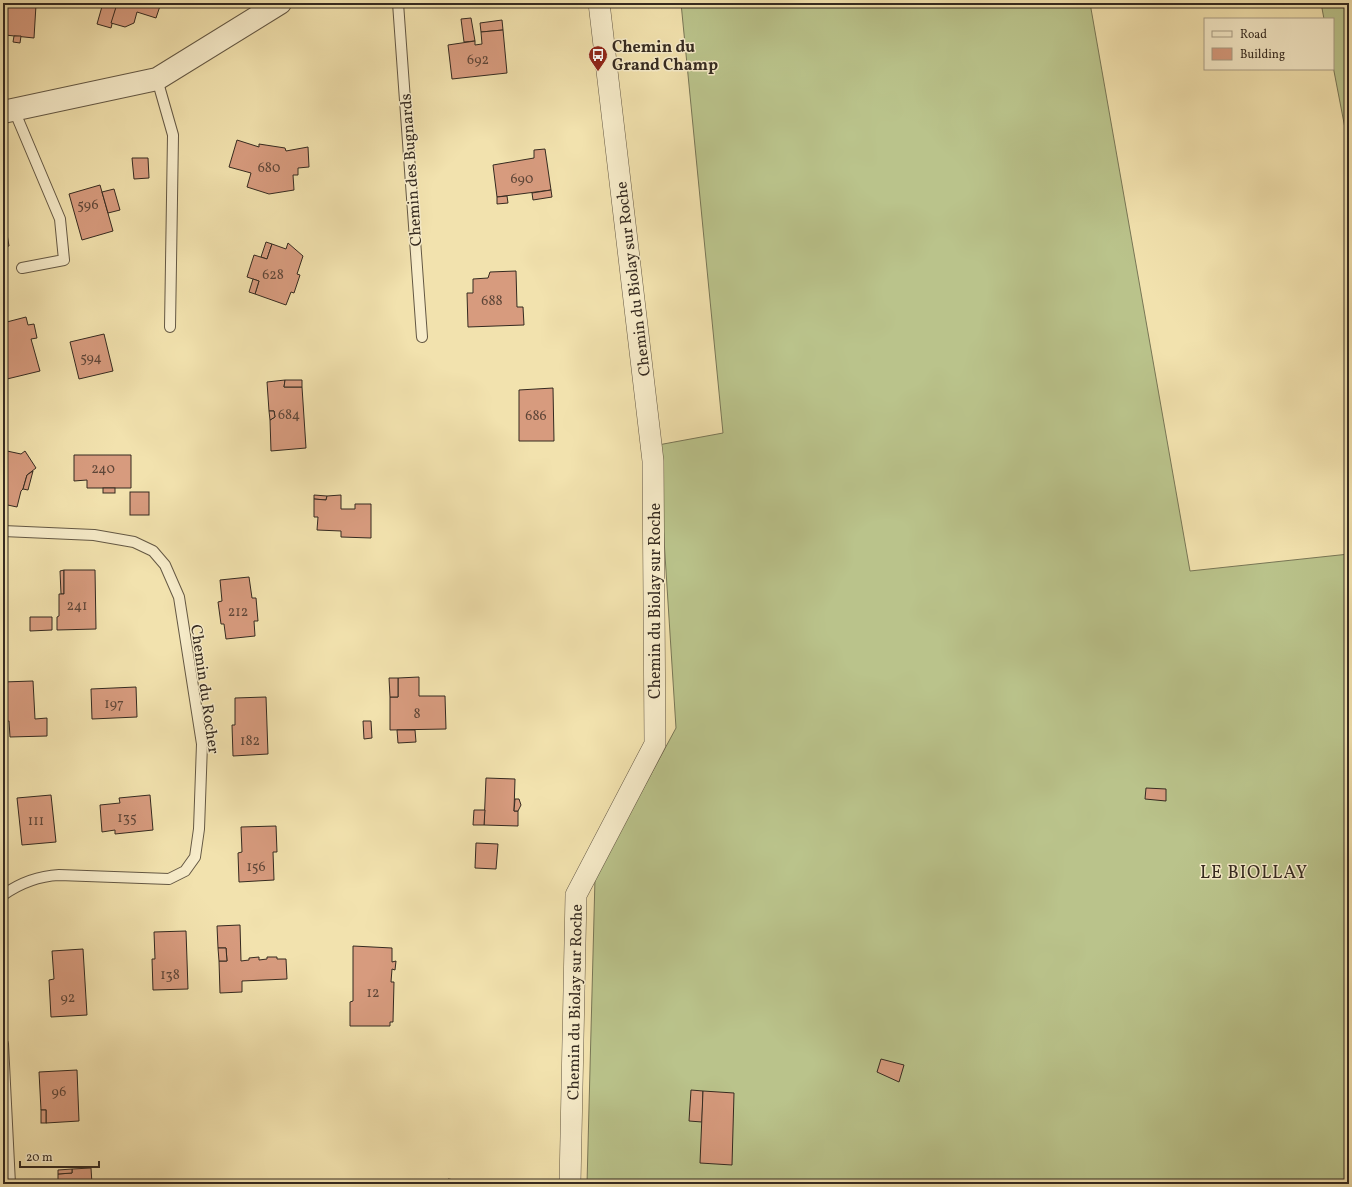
<svg xmlns="http://www.w3.org/2000/svg" width="1352" height="1187" viewBox="0 0 1352 1187" font-family="Vollkorn,serif">
<style>
.grass{fill:#bac38b;stroke:#787656}
.building{fill:#d79b7e;stroke:#352a20}
.lines{fill:none;stroke-linecap:round;stroke-linejoin:round}
.service-casing{stroke:#645844;stroke-width:12}
.minor-casing{stroke:#645844;stroke-width:22}
.tertiary-casing{stroke:#645844;stroke-width:24}
.service{stroke:#f7ecca;stroke-width:10}
.minor{stroke:#f7ecca;stroke-width:21}
.tertiary{stroke:#f7ecca;stroke-width:22}
.labels{text-anchor:middle;stroke-width:3;stroke-linejoin:round;paint-order:stroke}
.number-label{font-size:14px;fill:#5e4638}
.poi-label{font-size:16px;font-weight:bold;fill:#352a20;stroke:#f7ecca;text-anchor:start}
.street-label{font-size:16px;fill:#352a20;stroke:#f7ecca}
.quarter-label{font-size:18px;letter-spacing:1px;fill:#352a20;stroke:#f7ecca}
</style>
<rect width="100%" height="100%" fill="#f2e2ae"/>
<filter id="stains"><feTurbulence type="fractalNoise" baseFrequency=".005" numOctaves="4"/><feColorMatrix values="0 0 0 0 .2 0 0 0 0 .09 0 0 0 0 .02 0 0 0 .5 -.17"/></filter>
<radialGradient id="worn" r=".72"><stop offset=".6" stop-color="#630" stop-opacity="0"/><stop offset="1" stop-color="#630" stop-opacity=".3"/></radialGradient>
<!-- grass -->
<g class="grass">
<polygon points="681,3 1090,3 1190,571 1349,554 1349,1184 587,1184 595,878 676,728 658,445 723,433"/>
<polygon points="1321,3 1349,3 1349,149 1333,66 1333,19 1324,19"/>
</g>
<!-- building -->
<g class="building">
<polygon points="3,3 36,5 34,38 5,35 6,27 3,27"/>
<polygon points="103,3 117,4 111,28 97,24"/>
<polygon points="120,3 161,3 156,18 137,12 134,23 125,27 111,23 117,4 119,5"/>
<polygon points="471,18 475,41 464,42 461,19"/>
<polygon points="502,20 503,30 481,32 480,23"/>
<polygon points="503,30 507,73 452,79 448,45 475,41 475,45 482,44 481,32"/>
<polygon points="14,36 21,36 20,43 13,42"/>
<polygon points="237,140 259,147 259,144 285,148 286,151 308,147 309,167 298,168 298,175 293,175 294,190 269,194 247,187 251,173 229,167"/>
<polygon points="545,149 551,190 497,197 493,165 534,158 534,150"/>
<polygon points="132,158 148,158 149,178 134,179"/>
<polygon points="100,185 113,231 82,240 69,194"/>
<polygon points="114,189 120,210 108,213 102,192"/>
<polygon points="551,190 552,197 533,200 532,193"/>
<polygon points="507,196 508,203 497,204 497,197"/>
<polygon points="3,210 9,246 3,247"/>
<polygon points="266,242 272,244 267,259 261,257"/>
<polygon points="288,243 303,256 297,274 300,275 294,293 291,292 286,305 255,294 259,281 247,277 254,255 267,259 272,244 286,249"/>
<polygon points="516,271 517,307 523,307 524,325 468,327 467,293 473,293 473,279 488,278 490,272"/>
<polygon points="253,279 259,281 255,294 249,292"/>
<polygon points="26,317 28,325 34,324 37,338 31,339 40,371 7,379 3,364 3,323"/>
<polygon points="104,334 113,371 79,379 70,342"/>
<polygon points="285,380 284,387 302,387 306,448 271,451 270,420 275,417 274,411 269,411 267,382"/>
<polygon points="285,380 302,380 302,387 284,387"/>
<polygon points="553,388 554,441 519,441 519,390"/>
<polygon points="269,411 274,411 275,417 270,420"/>
<polygon points="3,447 4,447 7,451 21,454 25,451 36,468 27,475 23,489 21,491 17,507 3,504"/>
<polygon points="74,455 131,455 131,488 87,488 87,480 74,481"/>
<polygon points="33,471 28,490 23,489 27,475"/>
<rect x="103" y="488" width="12" height="5"/>
<rect x="130" y="492" width="19" height="23"/>
<polygon points="314,495 327,496 326,500 314,499"/>
<polygon points="341,495 341,509 355,509 355,504 371,504 371,538 341,537 341,531 317,530 318,517 314,517 314,499 326,500 327,496"/>
<polygon points="64,570 64,594 61,594 60,571"/>
<polygon points="64,570 95,570 96,629 57,630 57,617 59,616 59,594 64,594"/>
<polygon points="249,577 252,598 256,598 258,621 254,621 255,636 226,639 224,624 221,624 218,602 222,601 220,580"/>
<polygon points="3,611 7,611 6,635 3,635"/>
<polygon points="30,617 52,617 52,630 30,631"/>
<polygon points="419,677 419,696 445,696 446,729 390,730 390,697 398,697 398,678"/>
<polygon points="389,678 398,678 398,697 390,697"/>
<polygon points="33,681 35,719 47,718 47,736 10,737 9,721 5,721 3,682"/>
<polygon points="136,687 137,717 92,719 91,689"/>
<polygon points="266,697 268,754 233,756 232,725 235,725 235,698"/>
<polygon points="363,721 371,721 372,738 364,739"/>
<polygon points="397,730 415,730 416,742 398,743"/>
<polygon points="486,778 515,779 514,811 518,811 518,826 484,825"/>
<polygon points="1146,788 1166,789 1166,801 1145,799"/>
<polygon points="51,795 56,842 22,845 17,798"/>
<polygon points="150,795 153,830 115,834 115,830 102,832 100,805 120,803 119,798"/>
<polygon points="515,799 519,799 521,805 518,811 514,811"/>
<polygon points="474,810 485,810 484,825 473,825"/>
<polygon points="276,826 277,852 273,852 274,880 239,882 238,853 242,852 241,827"/>
<polygon points="476,843 498,844 496,869 475,868"/>
<polygon points="240,925 241,961 249,960 249,958 259,957 259,960 267,959 267,957 277,957 277,959 286,959 287,979 242,981 242,992 220,993 219,961 227,961 226,948 218,948 217,926"/>
<polygon points="186,931 188,989 153,990 152,959 155,959 154,932"/>
<polygon points="353,946 392,948 392,962 396,961 395,970 392,969 391,982 394,982 393,1022 390,1022 390,1026 350,1026 350,1002 353,1001"/>
<polygon points="218,948 226,948 227,961 219,961"/>
<polygon points="83,949 87,1015 51,1017 49,980 54,979 52,951"/>
<polygon points="881,1059 904,1065 899,1082 877,1072"/>
<polygon points="77,1070 79,1121 46,1123 46,1110 41,1110 39,1072"/>
<polygon points="691,1090 703,1091 702,1122 689,1121"/>
<polygon points="703,1091 734,1093 732,1165 700,1163"/>
<rect x="41" y="1110" width="5" height="13"/>
<polygon points="91,1168 92,1184 58,1184 58,1174 72,1173 72,1169"/>
<polygon points="72,1169 72,1173 58,1174 58,1170"/>
<polygon points="448,1179 483,1184 447,1184"/>
</g>
<g class="lines">
<!-- service casing -->
<g class="service-casing">
<g id="service">
<polyline points="398,3 422,337"/>
<polyline points="157,79 173,135 170,327"/>
<polyline points="14,110 60,219 64,260 22,268"/>
<path d="M3,531L94,535L134,542L153,551L165,565L179,597L202,744L199,829L195,857L185,871L169,879L59,875C39,876 20,883 3,895"/>
<polyline points="3,1044 10,1184"/>
</g>
</g>
<!-- minor casing -->
<g class="minor-casing">
<polyline id="minor" points="570,1184 576,895 655,744 653,461 599,3"/>
</g>
<!-- tertiary casing -->
<g class="tertiary-casing">
<polyline id="tertiary" points="3,112 157,79 280,3"/>
</g>
<!-- service -->
<use href="#service" class="service"/>
<!-- minor -->
<use href="#minor" class="minor"/>
<!-- tertiary -->
<use href="#tertiary" class="tertiary"/>
</g>
<!-- icons -->
<defs>
<g id="bus-pin" transform="scale(1)"><path d="M0 17L-7.5 6A9.5 9.5 0 1 1 7.5 6Z" fill="#8f2418" stroke="#f7ecca"/><path d="M-5-6H5V4H4V6H2V4H-2V6H-4V4H-5ZM-3.5-4V0h7V-4ZM-3.5 1.2v1.5H-2V1.2ZM2 1.2v1.5H3.5V1.2Z" fill="#fff"/></g>
</defs>
<g fill-rule="evenodd">
<use href="#bus-pin" x="598" y="55"/>
</g>
<g class="labels">
<!-- number labels -->
<g class="number-label">
<text x="478" y="64">692</text>
<text x="269" y="172">680</text>
<text x="522" y="183">690</text>
<text x="88" y="209">596</text>
<text x="273" y="279">628</text>
<text x="492" y="305">688</text>
<text x="91" y="362">594</text>
<text x="289" y="419">684</text>
<text x="536" y="420">686</text>
<text x="103" y="473">240</text>
<text x="77" y="610">241</text>
<text x="238" y="616">212</text>
<text x="114" y="708">197</text>
<text x="417" y="718">8</text>
<text x="250" y="745">182</text>
<text x="127" y="822">135</text>
<text x="36" y="825">111</text>
<text x="256" y="871">156</text>
<text x="170" y="979">138</text>
<text x="373" y="997">12</text>
<text x="68" y="1002">92</text>
<text x="59" y="1096">96</text>
</g>
<!-- poi labels -->
<g class="poi-label">
<text x="612" y="52">Chemin du<tspan x="612" dy="18">Grand Champ</tspan></text>
</g>
<!-- street labels -->
<g class="street-label">
<text transform="translate(410 170) rotate(-94)" y="6">Chemin des Bugnards</text>
<text transform="translate(632 279) rotate(-97)" y="6">Chemin du Biolay sur Roche</text>
<text transform="translate(654 601) rotate(-90)" y="6">Chemin du Biolay sur Roche</text>
<text transform="translate(206 689) rotate(82)" y="6">Chemin du Rocher</text>
<text transform="translate(574 1002) rotate(-89)" y="6">Chemin du Biolay sur Roche</text>
</g>
<!-- quarter labels -->
<g class="quarter-label">
<text x="1254" y="878">LE BIOLLAY</text>
</g>
</g>
<!-- margin -->
<rect width="1352" height="1187" fill="none" stroke="#f2e2ae" stroke-width="16"/>
<rect x="4" y="4" width="1344" height="1179" fill="none" stroke="#352a20" stroke-width="2"/>
<rect x="8" y="8" width="1336" height="1171" fill="none" stroke="#352a20"/>
<!-- legend -->
<rect x="1204" y="18" width="130" height="52" fill="#f7ecca" stroke="#a99e86"/>
<rect x="1212" y="31" width="20" height="6" fill="#f7ecca" stroke="#a99e86"/>
<text x="1240" y="38" font-size="12" fill="#352a20">Road</text>
<rect x="1212" y="48" width="20" height="12" fill="#d79b7e" stroke="#a99e86"/>
<text x="1240" y="58" font-size="12" fill="#352a20">Building</text>
<!-- scale -->
<path d="M20 1161v6h79v-6" fill="none" stroke="#352a20" stroke-width="2"/>
<text x="26" y="1161" font-size="12" fill="#352a20" stroke="#f7ecca" stroke-width="3" paint-order="stroke">20 m</text>
<rect width="100%" height="100%" filter="url(#stains)"/>
<rect width="100%" height="100%" fill="url(#worn)"/>
</svg>
